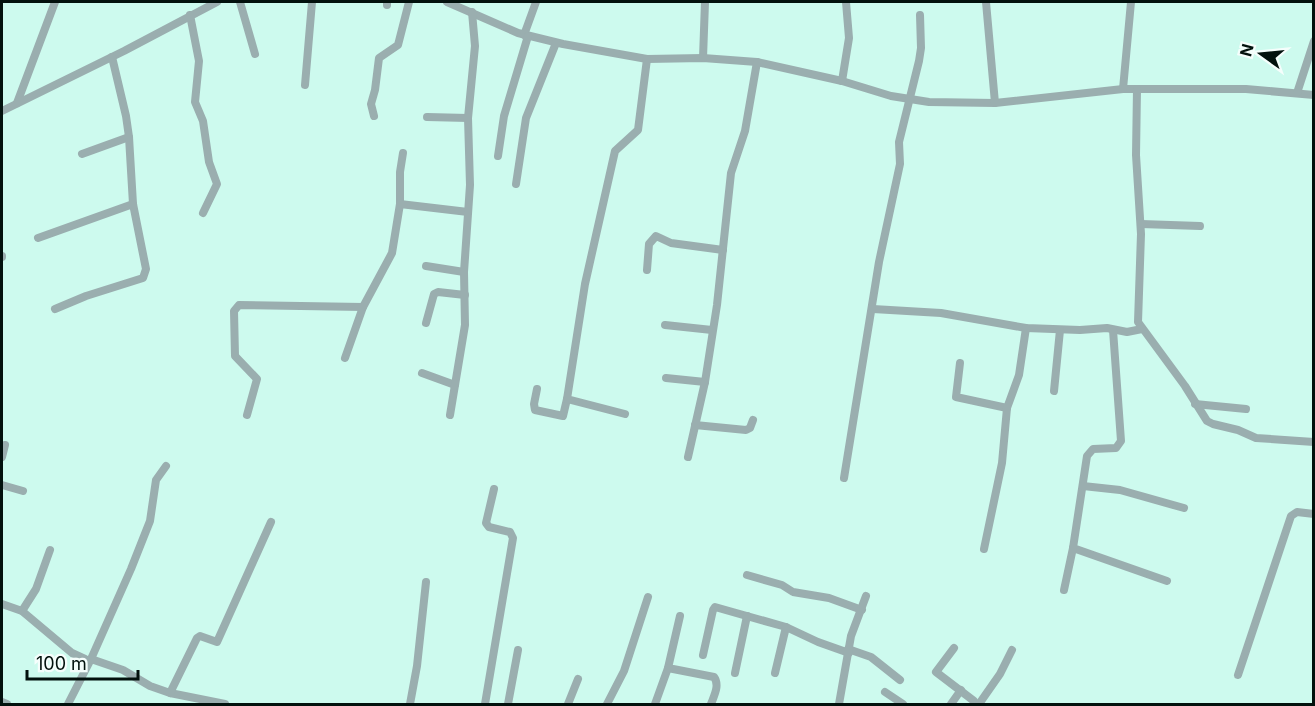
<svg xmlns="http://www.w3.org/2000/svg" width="1315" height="706" viewBox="0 0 1315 706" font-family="Inter,sans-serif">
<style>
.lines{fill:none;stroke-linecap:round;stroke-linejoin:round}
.minor{stroke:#9aaeaf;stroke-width:8}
</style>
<rect width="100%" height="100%" fill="#cdfaee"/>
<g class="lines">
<!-- minor -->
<g class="minor">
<polyline points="240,2 255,54"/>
<polyline points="447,2 518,33 563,44 647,59 703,58 757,62 842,81 891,96 929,102 995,103 1123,89 1246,89 1314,95"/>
<polyline points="986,2 995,103"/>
<polyline points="387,5 387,2"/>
<polyline points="190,15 199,61 195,102 203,121 209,162 217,184 203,213"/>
<polyline points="524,35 536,2"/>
<polyline points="703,58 705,2"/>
<polyline points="842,81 849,38 846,2"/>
<polyline points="305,85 312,2"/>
<polyline points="1123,89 1131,2"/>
<polyline points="1137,89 1136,155 1141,234 1138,322 1185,386 1207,421 1213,424 1238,430 1256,438 1314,442"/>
<polyline points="1297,93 1314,41"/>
<polyline points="17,103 55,2"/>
<polyline points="2,111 124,51 217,2"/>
<polyline points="374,116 371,104 375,90 379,58 398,45 409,2"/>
<polyline points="427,117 468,118"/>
<polyline points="82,154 129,137"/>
<polyline points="498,156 504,116 528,36"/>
<polyline points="516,184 526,118 556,43"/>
<polyline points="400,204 400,172 403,153"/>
<polyline points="1141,224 1200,226"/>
<polyline points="38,238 133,204"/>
<polyline points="2,256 2,257"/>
<polyline points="426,266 464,272"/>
<polyline points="647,270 649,244 656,236 671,243 723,250"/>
<polyline points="55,309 86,296 143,278 146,269 133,204 129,137 126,116 112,57"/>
<polyline points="873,309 941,313 1026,328 1080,330 1107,328 1127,332 1142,329"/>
<polyline points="426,323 434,294 438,292 465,295"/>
<polyline points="665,325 712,330"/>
<polyline points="1113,330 1121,441 1116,448 1093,449 1087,456 1073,548 1167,581"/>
<polyline points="345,358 363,307"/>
<polyline points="960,363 956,397 1007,408"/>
<polyline points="422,373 455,385"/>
<polyline points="666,378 705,382"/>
<polyline points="537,389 534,404 535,410 563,416 567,399"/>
<polyline points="1054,391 1060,330"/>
<polyline points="1195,404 1246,409"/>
<polyline points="625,414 567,399 585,284 615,151 638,130 647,59"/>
<polyline points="247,415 257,379 235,356 234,311 239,305 363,307 392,253 400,204 468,212"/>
<polyline points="450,415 465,325 464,272 470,185 468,118 475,46 472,12"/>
<polyline points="695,425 746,430 750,428 753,420"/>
<polyline points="2,457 5,445"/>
<polyline points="688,457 705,382 717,305 731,173 745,131 757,62"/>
<polyline points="844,478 879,262 900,164 899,142 919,61 921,48 920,15"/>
<polyline points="2,485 23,491"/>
<polyline points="1083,486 1120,490 1184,508"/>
<polyline points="984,549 1002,463 1007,408 1019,375 1026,328"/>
<polyline points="747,575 782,585 793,592 829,598 862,610"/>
<polyline points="1064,590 1073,548"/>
<polyline points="2,604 22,611 72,653 85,659"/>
<polyline points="22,611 36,589 50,550"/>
<path d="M680,616L668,668L714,677C720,685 714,696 711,704"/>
<polyline points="954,648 936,672 974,701 974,704"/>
<polyline points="848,649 871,657 900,680"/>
<polyline points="703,655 713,610 715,607 786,627"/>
<polyline points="91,659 123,670 150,686 170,693 225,704"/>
<polyline points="735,673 747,616"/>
<polyline points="775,673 786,627 818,642 849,653"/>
<polyline points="1238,675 1291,516 1297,512 1314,514"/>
<polyline points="885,692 903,704"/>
<polyline points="170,693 197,638 200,636 217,642 271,522"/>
<polyline points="2,702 7,704"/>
<polyline points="68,704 91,659 131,569 150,521 156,480 166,466"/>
<polyline points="410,704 417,666 426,582"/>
<polyline points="485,704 513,538 510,532 489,527 486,523 494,489"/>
<polyline points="508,704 518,650"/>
<polyline points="568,704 578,679"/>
<polyline points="607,704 624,671 648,597"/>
<polyline points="655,704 668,668"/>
<polyline points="839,704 851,636 866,596"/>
<polyline points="951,704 961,690"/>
<polyline points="979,704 1000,674 1012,650"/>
</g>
</g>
<!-- border -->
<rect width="1315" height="706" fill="none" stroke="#02110d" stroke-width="6"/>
<!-- north arrow -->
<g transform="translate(1261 54) rotate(285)" stroke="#f5fefc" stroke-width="4.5" paint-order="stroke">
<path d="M0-4.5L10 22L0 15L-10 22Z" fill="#02110d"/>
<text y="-9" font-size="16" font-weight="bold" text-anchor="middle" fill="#02110d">N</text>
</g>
<!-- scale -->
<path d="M27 670v9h111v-9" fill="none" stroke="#02110d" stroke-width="3"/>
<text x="36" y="670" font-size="18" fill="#02110d" stroke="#f5fefc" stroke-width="4.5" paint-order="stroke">100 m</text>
</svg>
